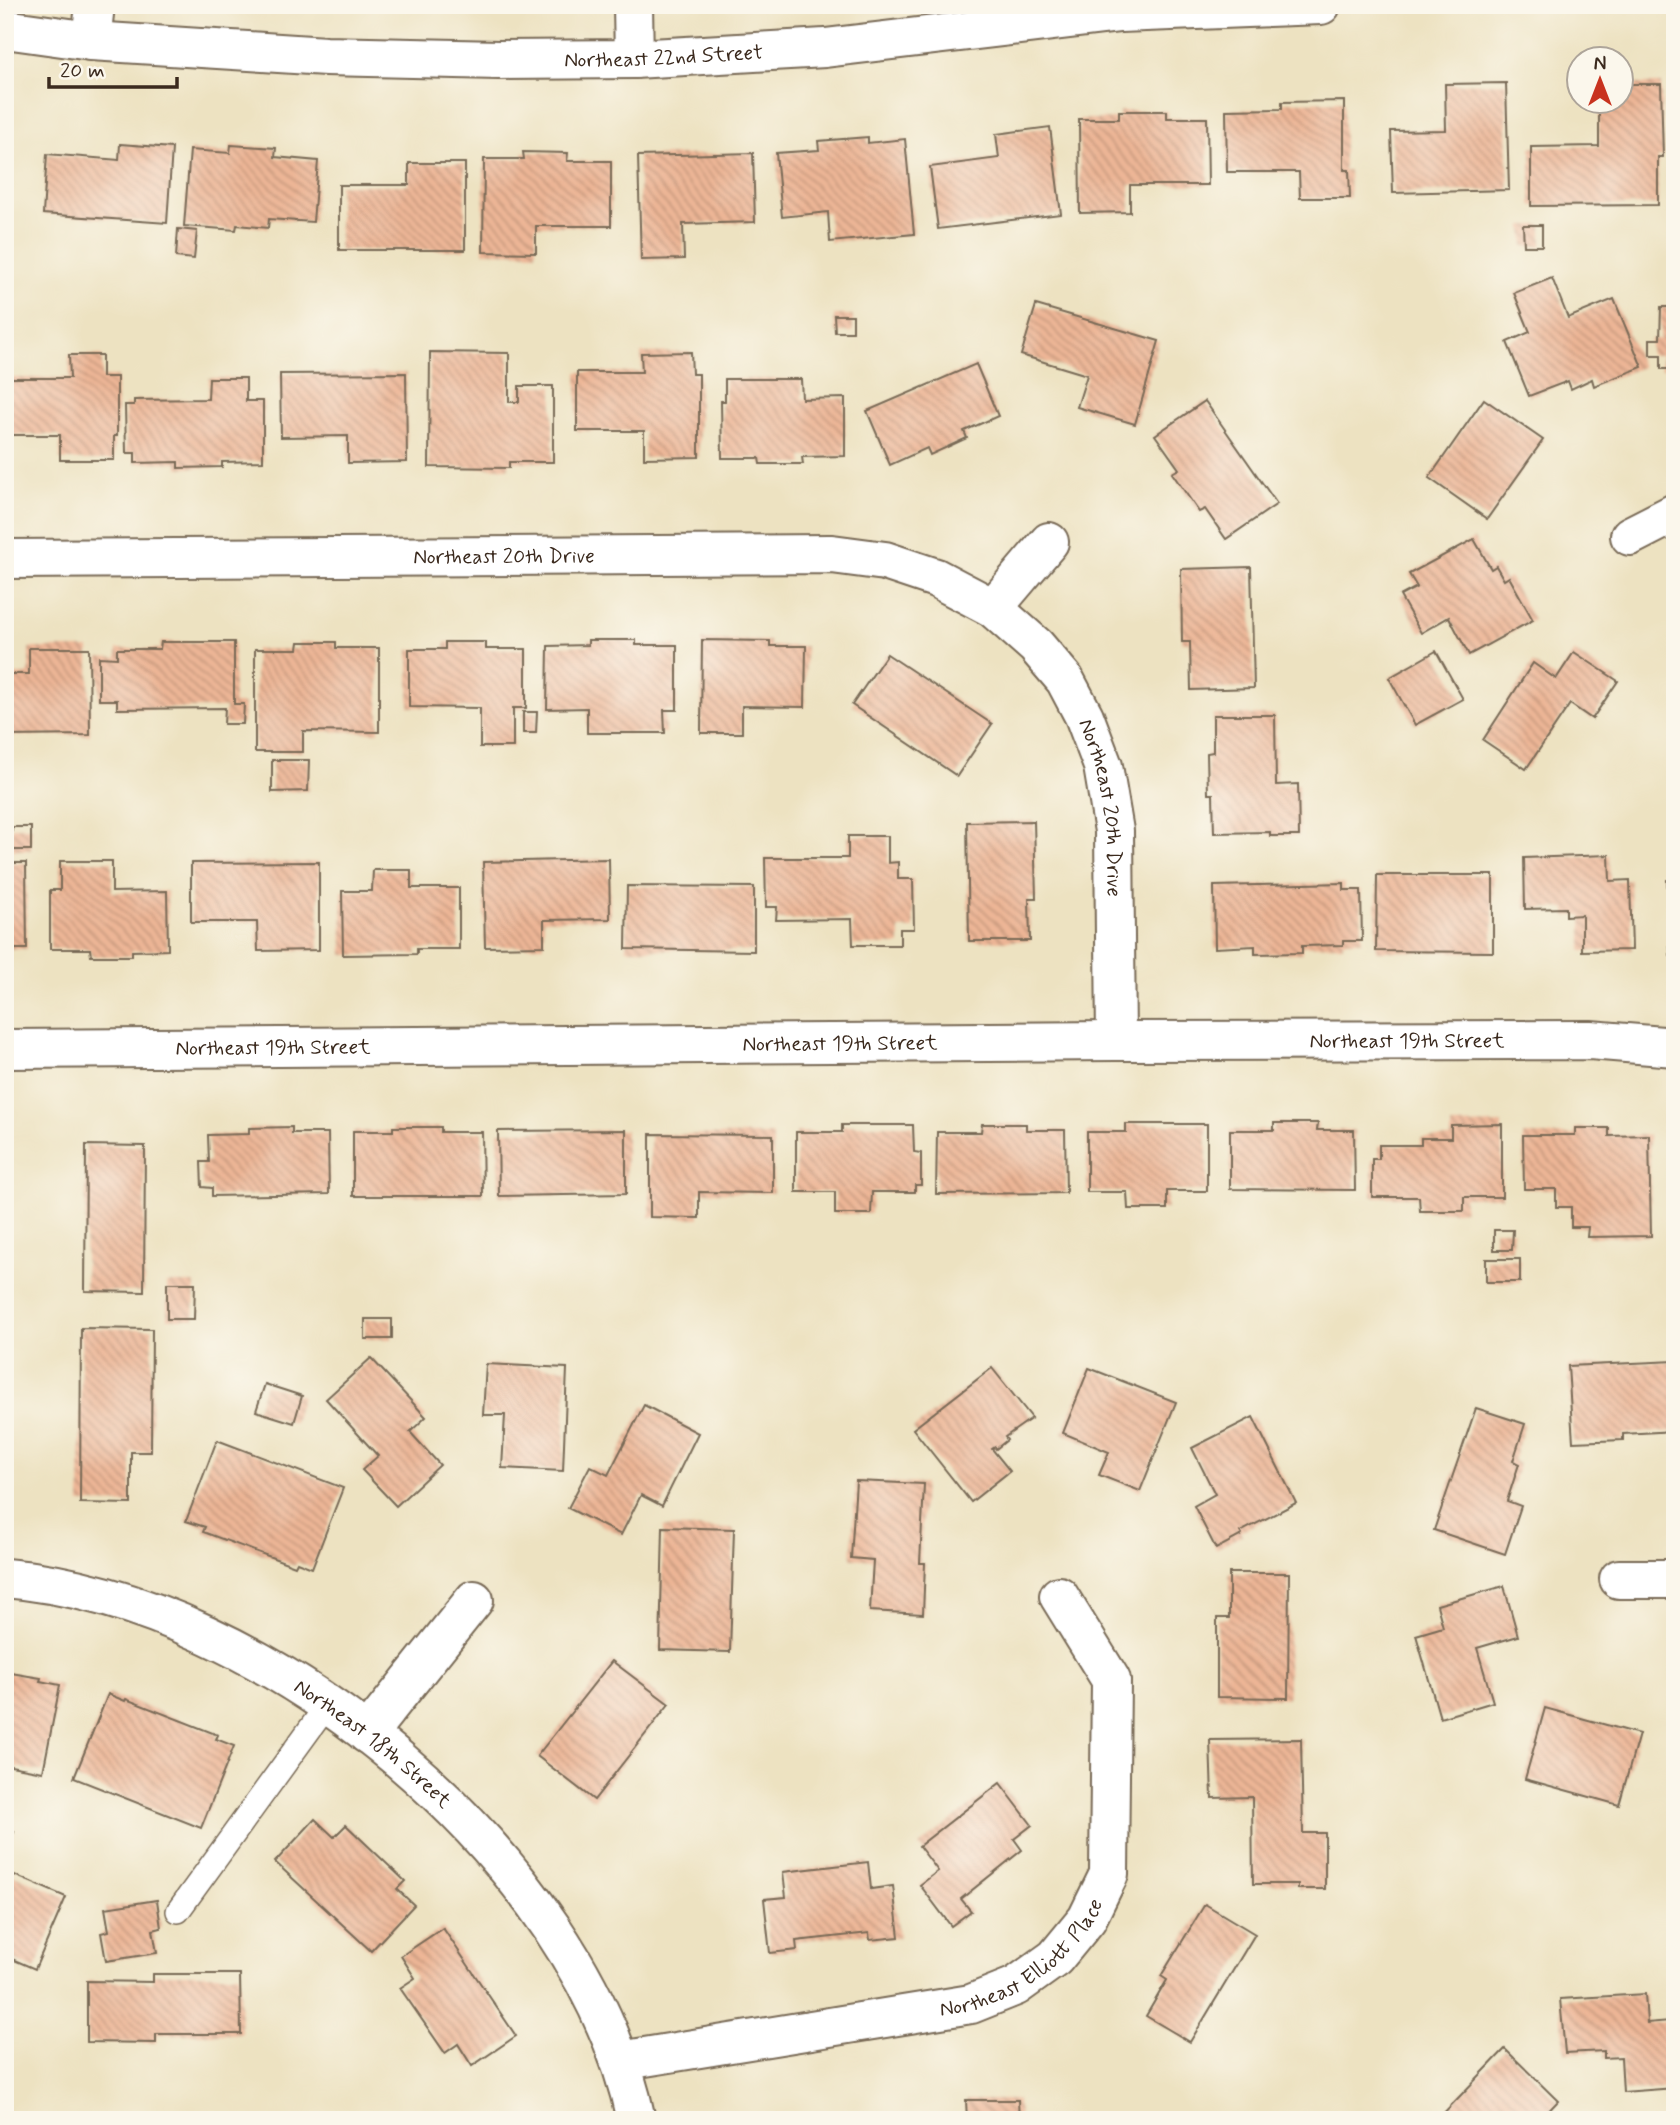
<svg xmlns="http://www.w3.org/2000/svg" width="1680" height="2125" viewBox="0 0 1680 2125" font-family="Mynerve,sans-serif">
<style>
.building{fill:url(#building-back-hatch)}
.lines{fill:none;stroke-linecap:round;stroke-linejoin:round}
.lane-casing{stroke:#796a57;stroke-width:26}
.street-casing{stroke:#796a57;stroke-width:42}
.lane{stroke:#fff;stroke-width:23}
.street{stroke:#fff;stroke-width:38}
.labels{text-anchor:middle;stroke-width:5;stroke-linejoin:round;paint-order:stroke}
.street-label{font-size:21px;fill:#3b2a1e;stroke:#fbf7ec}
</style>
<defs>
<pattern id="building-back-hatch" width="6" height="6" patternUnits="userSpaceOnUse" patternTransform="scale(1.75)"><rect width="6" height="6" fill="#edb696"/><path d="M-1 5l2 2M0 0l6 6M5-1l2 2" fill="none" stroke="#c1947a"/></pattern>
</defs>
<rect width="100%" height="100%" fill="#fbf7ec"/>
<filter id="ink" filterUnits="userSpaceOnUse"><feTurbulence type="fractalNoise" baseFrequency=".0143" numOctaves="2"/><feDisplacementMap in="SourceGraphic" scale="14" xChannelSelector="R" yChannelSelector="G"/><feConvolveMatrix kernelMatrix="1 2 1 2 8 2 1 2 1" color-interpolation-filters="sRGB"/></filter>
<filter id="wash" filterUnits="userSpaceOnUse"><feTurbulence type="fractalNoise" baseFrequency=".00686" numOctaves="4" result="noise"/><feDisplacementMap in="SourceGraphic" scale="28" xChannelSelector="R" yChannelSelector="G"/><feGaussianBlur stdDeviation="1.57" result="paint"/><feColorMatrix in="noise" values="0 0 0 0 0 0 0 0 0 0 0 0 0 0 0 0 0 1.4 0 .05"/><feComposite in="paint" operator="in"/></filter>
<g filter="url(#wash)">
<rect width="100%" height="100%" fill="#ede2c1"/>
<g id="blocks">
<!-- building -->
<g class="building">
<polygon points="1506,83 1509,190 1393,193 1391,131 1446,130 1445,84"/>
<polygon points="1620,84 1661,84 1663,157 1658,157 1658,205 1531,206 1531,147 1599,146 1599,102 1620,102"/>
<polygon points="1344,101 1344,170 1349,170 1350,198 1300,198 1299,172 1227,172 1226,110 1282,109 1282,102"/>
<polygon points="1119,111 1167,111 1167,118 1207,118 1208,185 1130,185 1130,212 1080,213 1079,119 1119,119"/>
<polygon points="5,118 11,119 7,152 5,152"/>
<polygon points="1050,127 1061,214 938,229 930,167 999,158 996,134"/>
<polygon points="868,137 868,143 905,139 914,234 830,242 828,212 782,217 776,153 819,150 818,141"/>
<polygon points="120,144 172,148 167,223 43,214 47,154 119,160"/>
<polygon points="231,145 276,148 275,157 318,161 313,222 269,219 268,228 237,225 236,230 184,226 190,150 230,153"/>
<polygon points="523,152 568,153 567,161 611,161 611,226 536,226 536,253 483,252 484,159 524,159"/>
<polygon points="753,153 755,222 683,224 684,259 641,260 638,156"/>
<polygon points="409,163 465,163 465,250 339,250 339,185 409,185"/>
<polygon points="1523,225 1542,225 1542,246 1524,246"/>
<polygon points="178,229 197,231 194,259 176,257"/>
<polygon points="1552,278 1568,318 1614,299 1642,367 1594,386 1592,379 1571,389 1568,381 1529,396 1507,342 1530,332 1514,293"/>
<polygon points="1036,305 1159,341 1135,424 1077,407 1087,375 1021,355"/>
<polygon points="1661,307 1675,307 1675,369 1661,369 1661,355 1650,355 1650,339 1660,339"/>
<polygon points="834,315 853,315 853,332 835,332"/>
<polygon points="430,352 509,353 509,402 519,402 519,386 553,386 553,462 509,462 509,468 429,467"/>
<polygon points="691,352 692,374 699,374 699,457 644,458 644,431 577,431 577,372 642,372 641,353"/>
<polygon points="69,355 102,355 102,377 117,377 117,436 114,436 114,460 60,460 60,435 5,435 5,378 70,378"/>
<polygon points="976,364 998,416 964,431 967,438 930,455 927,448 890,465 867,411"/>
<polygon points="406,373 407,462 348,463 348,436 281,437 280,374"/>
<polygon points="209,378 246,378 246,401 263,401 263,461 222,462 222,467 178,468 178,462 135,463 135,453 126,453 125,405 134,405 134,400 208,399"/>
<polygon points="725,379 801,379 802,399 845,398 845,456 802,457 803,464 760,464 759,458 722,458 721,401 725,401"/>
<polygon points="1484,399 1543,440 1487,519 1429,478"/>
<polygon points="1205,401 1277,504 1226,539 1205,509 1199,512 1172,473 1179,469 1155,435"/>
<polygon points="1474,539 1491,569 1496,566 1504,580 1509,577 1533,620 1469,655 1449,617 1421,633 1400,596 1417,587 1409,574"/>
<polygon points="1251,567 1254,688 1191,690 1190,642 1182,642 1181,569"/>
<polygon points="588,640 636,640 636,645 677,645 677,710 664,710 665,733 587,733 587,708 547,709 548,646 588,645"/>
<polygon points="702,640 770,641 770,646 806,646 805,707 742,706 742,733 701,733"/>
<polygon points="161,642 234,642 234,704 244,704 243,724 224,724 225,708 117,709 117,700 99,700 99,657 117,658 117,649 160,649"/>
<polygon points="299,642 336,642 336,648 379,648 379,732 303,731 303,752 255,752 255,649 298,649"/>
<polygon points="445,642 486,642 486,649 526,649 526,708 513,708 513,747 480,747 480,708 409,707 409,649 445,649"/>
<polygon points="29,648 89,648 90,735 5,736 5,674 29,674"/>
<polygon points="1436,651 1463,699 1415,725 1389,678"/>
<polygon points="1574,652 1618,681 1592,719 1570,704 1526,769 1483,740 1533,663 1556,679"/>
<polygon points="887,654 992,724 957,776 852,705"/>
<polygon points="523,712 537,712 536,733 523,733"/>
<polygon points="1213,715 1275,715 1276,785 1298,784 1299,836 1270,836 1270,832 1214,833 1213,794 1208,794 1207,753 1213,752"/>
<polygon points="272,760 309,760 308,791 272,792"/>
<polygon points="1034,821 1036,898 1029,898 1030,941 969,941 967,822"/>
<rect x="12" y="827" width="19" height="23"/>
<polygon points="848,836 888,836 888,863 898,862 898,879 913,879 914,929 900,929 900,945 853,945 852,919 776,920 777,907 766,907 765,858 848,858"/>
<polygon points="1609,855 1610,881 1630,880 1632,950 1582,951 1582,915 1566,916 1566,908 1525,909 1524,858"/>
<polygon points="609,859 610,919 544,920 544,946 485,947 483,862"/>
<polygon points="60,861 112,861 112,892 167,891 168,950 132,951 132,956 91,956 90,949 50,949 50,890 60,890"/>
<polygon points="319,862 319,950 258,951 257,922 191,922 191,863"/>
<polygon points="5,863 26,863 27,949 5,949"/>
<polygon points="373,870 411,870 411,888 459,888 459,949 417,949 417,954 343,955 342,891 372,891"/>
<polygon points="1377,875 1493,875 1493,952 1376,951"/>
<polygon points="1667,880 1675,880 1675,955 1670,955"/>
<polygon points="1344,883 1344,890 1361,890 1362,941 1343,941 1343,945 1302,946 1302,953 1255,954 1255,946 1215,948 1214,886"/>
<polygon points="627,886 754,887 754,951 626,949"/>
<polygon points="1274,1123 1318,1123 1317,1130 1354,1130 1355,1190 1230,1189 1230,1130 1274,1130"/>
<polygon points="982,1124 1026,1124 1026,1130 1065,1130 1066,1193 936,1194 937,1132 981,1132"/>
<polygon points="1126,1124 1207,1124 1207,1191 1167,1191 1167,1209 1128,1209 1127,1192 1087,1192 1087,1132 1126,1132"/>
<polygon points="1502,1124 1502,1197 1464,1197 1464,1211 1420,1211 1419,1197 1372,1197 1372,1159 1379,1159 1379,1145 1421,1145 1421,1138 1451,1138 1451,1125"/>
<polygon points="842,1125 913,1125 914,1152 921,1153 921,1185 915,1185 915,1192 872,1192 871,1214 835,1214 835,1192 796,1192 796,1132 842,1132"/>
<polygon points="292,1127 292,1133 328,1133 329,1194 212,1196 212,1188 202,1187 201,1162 209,1162 208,1135 249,1134 249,1128"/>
<polygon points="393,1127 441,1127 441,1132 482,1132 483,1196 353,1196 353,1131 393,1131"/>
<polygon points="1575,1128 1609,1128 1609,1136 1649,1135 1651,1236 1587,1237 1588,1227 1571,1227 1571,1207 1556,1207 1556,1189 1524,1189 1523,1135 1575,1135"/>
<polygon points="626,1130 626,1194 499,1196 498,1131"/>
<polygon points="650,1134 773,1135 773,1193 699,1192 699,1218 650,1217"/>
<polygon points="86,1145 145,1146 144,1292 85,1291"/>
<polygon points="1494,1230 1513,1230 1512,1250 1494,1250"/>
<rect x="1486" y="1259" width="34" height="23"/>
<polygon points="167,1283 195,1283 194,1319 167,1319"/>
<rect x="365" y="1319" width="27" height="20"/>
<polygon points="81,1328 152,1329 151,1452 131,1452 131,1504 80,1503"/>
<polygon points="371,1358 426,1417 410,1432 440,1465 396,1506 362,1470 378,1456 326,1399"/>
<polygon points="1675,1361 1675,1431 1623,1434 1623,1440 1573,1442 1568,1366"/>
<polygon points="486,1364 567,1368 563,1471 502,1468 505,1415 483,1415"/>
<polygon points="992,1368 1032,1418 1005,1437 1007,1440 996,1449 995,1447 992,1449 1010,1471 971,1502 913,1429"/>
<polygon points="1089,1368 1176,1402 1140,1491 1099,1475 1109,1452 1063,1433"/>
<polygon points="265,1384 302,1396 294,1423 256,1411"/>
<polygon points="644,1405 698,1433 662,1506 641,1495 621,1535 568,1508 590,1466 608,1475"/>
<polygon points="1476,1408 1525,1424 1513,1461 1519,1464 1507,1501 1521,1506 1505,1554 1434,1530"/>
<polygon points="1253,1417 1296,1503 1240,1532 1242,1535 1216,1549 1194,1506 1215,1494 1192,1448"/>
<polygon points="217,1440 343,1488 312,1568 297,1562 295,1566 203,1532 205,1527 186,1521"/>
<polygon points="856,1481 924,1484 920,1563 925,1563 923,1614 870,1611 873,1560 851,1558"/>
<polygon points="663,1527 734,1529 730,1652 660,1650"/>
<polygon points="1229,1573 1289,1573 1288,1698 1217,1697 1217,1618 1229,1618"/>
<polygon points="1504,1586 1518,1636 1477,1648 1493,1702 1440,1718 1416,1635 1443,1627 1437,1605"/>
<polygon points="612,1661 669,1704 594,1800 537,1756"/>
<polygon points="5,1672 41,1678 40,1681 60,1685 43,1772 5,1765"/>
<polygon points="108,1694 125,1701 126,1699 218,1735 216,1739 234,1746 201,1828 74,1778"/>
<polygon points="1545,1708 1639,1734 1619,1805 1525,1779"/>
<polygon points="1301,1739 1303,1833 1325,1833 1325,1889 1298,1889 1298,1884 1253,1884 1252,1797 1212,1798 1210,1740"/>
<polygon points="1000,1783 1032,1825 1014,1839 1022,1850 961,1899 971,1911 951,1926 920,1885 938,1871 919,1846"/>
<polygon points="315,1819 334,1837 346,1825 405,1881 397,1889 414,1905 371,1951 275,1862"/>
<polygon points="5,1828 14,1832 5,1852"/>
<polygon points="868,1862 871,1889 893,1886 899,1937 870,1940 869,1933 796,1941 797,1950 770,1953 764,1899 786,1897 783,1872"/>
<polygon points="5,1871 66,1897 35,1969 5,1956"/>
<polygon points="157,1900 161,1928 153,1930 157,1953 106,1961 101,1933 109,1931 105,1908"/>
<polygon points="1205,1904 1255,1934 1190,2042 1146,2016 1167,1980 1161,1976"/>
<polygon points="443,1928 516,2036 472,2066 458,2044 445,2053 400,1988 415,1978 401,1956"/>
<polygon points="153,1974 240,1974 241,2034 156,2034 156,2043 87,2042 87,1981 153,1982"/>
<polygon points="1645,1994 1647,2023 1670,2021 1675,2088 1623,2092 1621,2057 1604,2058 1604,2051 1565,2053 1560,1999"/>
<polygon points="1505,2049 1558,2101 1540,2120 1437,2120"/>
<polygon points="966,2100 1018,2100 1019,2120 967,2120"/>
<polygon points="740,2115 828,2115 828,2120 741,2120"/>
</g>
</g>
</g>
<g filter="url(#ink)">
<use href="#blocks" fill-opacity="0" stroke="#796a57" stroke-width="2"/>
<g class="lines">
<!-- lane casing -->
<g class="lane-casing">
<polyline id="lane" points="178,1911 328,1704"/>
</g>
<!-- street casing -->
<g class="street-casing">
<g id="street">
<polyline points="633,5 634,59"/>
<path id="s1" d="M5,29L91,41L326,56L499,60L634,59L825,48L1120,13L1321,5"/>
<polyline points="91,41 95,5"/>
<polyline points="1630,536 1675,513"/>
<path id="s2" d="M5,559L832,554L885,561L936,578L993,608L1036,646L1065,680L1084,716L1103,766L1114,831L1116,1041"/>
<polyline points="993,608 1049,542"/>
<path id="s3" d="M5,1049L1116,1041L1590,1040L1675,1047"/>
<path id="s4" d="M5,1578C267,1599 583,1859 636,2120"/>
<polyline points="1619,1579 1675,1579"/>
<polyline points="367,1734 474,1600"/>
<path id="s5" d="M620,2061L971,2004L1016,1986L1055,1958L1087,1919L1109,1874L1111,1680L1059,1596"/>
</g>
</g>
<!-- lane -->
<use href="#lane" class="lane"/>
<!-- street -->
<use href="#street" class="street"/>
</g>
</g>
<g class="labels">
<!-- street labels -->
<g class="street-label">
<text dy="7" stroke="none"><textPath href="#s1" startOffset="660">Northeast 22nd Street</textPath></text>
<text dy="7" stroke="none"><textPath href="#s2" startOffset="499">Northeast 20th Drive</textPath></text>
<text dy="7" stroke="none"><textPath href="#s2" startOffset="1236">Northeast 20th Drive</textPath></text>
<text dy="7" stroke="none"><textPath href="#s3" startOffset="1402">Northeast 19th Street</textPath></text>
<text dy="7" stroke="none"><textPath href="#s3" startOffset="835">Northeast 19th Street</textPath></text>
<text dy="7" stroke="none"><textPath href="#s3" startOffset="268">Northeast 19th Street</textPath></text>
<text dy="7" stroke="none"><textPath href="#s4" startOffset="410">Northeast 18th Street</textPath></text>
<text dy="7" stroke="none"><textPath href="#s5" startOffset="424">Northeast Elliott Place</textPath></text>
</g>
</g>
<!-- margin -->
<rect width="1680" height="2125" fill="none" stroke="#fbf7ec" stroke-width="28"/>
<!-- north arrow -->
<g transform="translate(1600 80)"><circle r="33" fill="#fbf7ec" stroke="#aea59a" stroke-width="2"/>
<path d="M0-5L12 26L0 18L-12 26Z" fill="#c8321e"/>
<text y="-10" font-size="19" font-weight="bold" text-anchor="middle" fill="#3b2a1e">N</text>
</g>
<!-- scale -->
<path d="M49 77v10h128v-10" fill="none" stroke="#3b2a1e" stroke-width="3.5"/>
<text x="60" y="77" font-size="21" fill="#3b2a1e" stroke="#fbf7ec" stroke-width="5" paint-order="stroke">20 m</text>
</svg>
